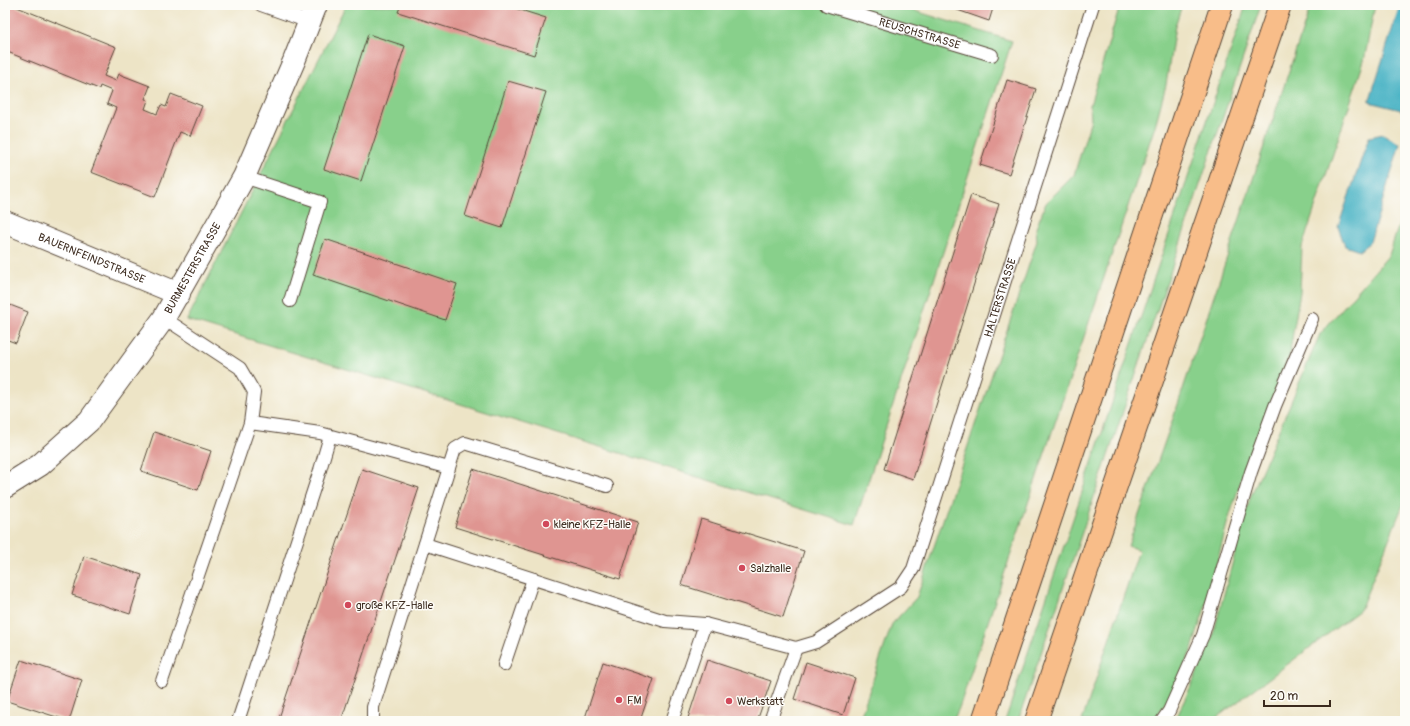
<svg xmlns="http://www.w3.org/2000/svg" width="1410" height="726" viewBox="0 0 1410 726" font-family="Pangolin,sans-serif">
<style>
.green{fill:#88d08b;stroke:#627d54}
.water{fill:#48b3c5;stroke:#426e72}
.building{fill:#df9591}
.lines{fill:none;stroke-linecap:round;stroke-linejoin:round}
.lane-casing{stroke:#564637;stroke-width:14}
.street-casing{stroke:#564637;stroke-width:24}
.highway-casing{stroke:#564637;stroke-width:24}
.lane{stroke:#fff;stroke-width:12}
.street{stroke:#fff;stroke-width:22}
.highway{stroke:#f8bd89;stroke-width:22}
.poi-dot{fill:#d1495b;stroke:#fdfcf7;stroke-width:1.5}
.labels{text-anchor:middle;stroke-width:3;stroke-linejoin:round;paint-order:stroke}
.street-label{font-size:11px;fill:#3b2a1e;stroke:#fdfcf7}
.poi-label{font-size:11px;fill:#3b2a1e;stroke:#fdfcf7;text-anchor:start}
</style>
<rect width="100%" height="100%" fill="#fdfcf7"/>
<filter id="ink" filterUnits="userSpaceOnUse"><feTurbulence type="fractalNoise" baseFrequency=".025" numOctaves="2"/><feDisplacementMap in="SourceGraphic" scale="8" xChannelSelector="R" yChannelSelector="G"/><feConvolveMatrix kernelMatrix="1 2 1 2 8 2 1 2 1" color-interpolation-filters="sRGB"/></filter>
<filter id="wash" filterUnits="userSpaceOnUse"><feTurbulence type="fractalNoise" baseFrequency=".012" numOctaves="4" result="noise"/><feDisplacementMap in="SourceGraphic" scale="16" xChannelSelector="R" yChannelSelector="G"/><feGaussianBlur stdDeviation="0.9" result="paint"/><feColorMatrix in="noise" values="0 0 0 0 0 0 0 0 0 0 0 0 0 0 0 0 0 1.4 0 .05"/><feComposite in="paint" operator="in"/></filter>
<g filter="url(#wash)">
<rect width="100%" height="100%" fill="#ede4c6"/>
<!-- green -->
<g class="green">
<polygon points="346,5 896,5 1012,41 854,525 187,320"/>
<polygon points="1120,5 1182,5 1175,26 1166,85 1155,126 959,708 953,721 859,721 892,624 917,597 1037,241 1036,228 1046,203 1074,175 1091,120 1090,105"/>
<polygon points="1246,5 1261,5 1018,721 1005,721"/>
<polygon points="1311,5 1375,5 1364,61 1302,247 1300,292 1289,357 1248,459 1227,524 1208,598 1192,649 1171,695 1153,721 1082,721 1139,550 1128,546 1176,410"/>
<polygon points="1405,206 1405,500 1360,610 1212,721 1175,721 1211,642 1250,498 1320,334 1389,255"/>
</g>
<!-- water -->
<g class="water">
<polygon points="1400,5 1405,5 1405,111 1369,102"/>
<polygon points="1383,134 1400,144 1370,242 1359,251 1345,246 1338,227 1369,137"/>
</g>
<g id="blocks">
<!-- building -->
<g class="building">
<polygon points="5,5 12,5 116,47 104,76 116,81 119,74 150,86 145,99 148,100 145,109 157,114 161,105 166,107 171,94 202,106 190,136 180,132 155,197 91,172 116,108 107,104 112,91 100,86 99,89 5,51"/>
<polygon points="401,5 505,5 546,18 534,55 398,12"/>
<polygon points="943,5 994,5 989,21"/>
<polygon points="368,34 405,46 361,181 324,169"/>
<polygon points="1007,80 1036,89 1009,174 980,165"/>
<polygon points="508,81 546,92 502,228 465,216"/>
<polygon points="971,195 999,204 913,479 884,469"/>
<polygon points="325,239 457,284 445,320 313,275"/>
<polygon points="5,303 28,312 16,343 8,340 5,347"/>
<polygon points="154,432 211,451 198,490 141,471"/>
<polygon points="362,469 419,488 341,721 278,721"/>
<polygon points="473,469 638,522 620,579 455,527"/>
<polygon points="701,519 804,551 783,617 681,585"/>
<polygon points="84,556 142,575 130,614 72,595"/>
<polygon points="21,660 82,680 69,721 7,701"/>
<polygon points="707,660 771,681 757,721 687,721"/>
<polygon points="603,662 654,679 640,721 584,721"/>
<polygon points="806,662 855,678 843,715 794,699"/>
</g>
</g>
</g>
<g filter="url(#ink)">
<use href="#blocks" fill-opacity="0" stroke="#564637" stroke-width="1"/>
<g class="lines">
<!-- lane casing -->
<g class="lane-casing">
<g id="lane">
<polyline points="261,5 309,22"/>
<path id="s1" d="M826,5L992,55"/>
<polyline points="244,177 320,202 290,301"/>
<polyline points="250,423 320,433 449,468"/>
<path id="s2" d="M425,544L665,621L705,624L796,648L816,642L901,587L913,569L1093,5"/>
<polyline points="504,665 533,579"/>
<polyline points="162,681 250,423 254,392 240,368 164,318"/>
<polyline points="238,721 320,470 330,436"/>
<polyline points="373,721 373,707 455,449 465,443 607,486"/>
<polyline points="672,721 705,624"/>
<polyline points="770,721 796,648"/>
<polyline points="1162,721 1169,711 1203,635 1251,472 1275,406 1312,319"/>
</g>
</g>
<!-- street casing -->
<g class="street-casing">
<g id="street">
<path id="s3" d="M5,222L179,294"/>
<path id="s4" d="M5,487L40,465L89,421L164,318L244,177L294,61L316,5"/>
</g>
</g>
<!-- highway casing -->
<g class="highway-casing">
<g id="highway">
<polyline points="983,721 1222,5"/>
<polyline points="1036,721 1280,5"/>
</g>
</g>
<!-- lane -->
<use href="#lane" class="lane"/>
<!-- street -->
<use href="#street" class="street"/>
<!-- highway -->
<use href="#highway" class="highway"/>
</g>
</g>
<!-- markers -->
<g class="poi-dot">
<circle cx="546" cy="524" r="4"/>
<circle cx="742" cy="568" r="4"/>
<circle cx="348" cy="605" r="4"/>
<circle cx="619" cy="700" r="4"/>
<circle cx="729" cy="701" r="4"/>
</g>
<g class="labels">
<!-- street labels -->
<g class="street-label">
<text dy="4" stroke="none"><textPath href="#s1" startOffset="98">REUSCHSTRASSE</textPath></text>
<text dy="4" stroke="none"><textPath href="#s3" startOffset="94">BAUERNFEINDSTRASSE</textPath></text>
<text dy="4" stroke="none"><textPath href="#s4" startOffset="292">BURMESTERSTRASSE</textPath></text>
<text dy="4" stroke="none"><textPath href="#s2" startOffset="815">HALTERSTRASSE</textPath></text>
</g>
<!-- poi labels -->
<g class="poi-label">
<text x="554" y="528">kleine KFZ-Halle</text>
<text x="750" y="572">Salzhalle</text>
<text x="356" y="609">große KFZ-Halle</text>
<text x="627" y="704">FM</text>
<text x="737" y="705">Werkstatt</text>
</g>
</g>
<!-- margin -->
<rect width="1410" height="726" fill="none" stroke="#fdfcf7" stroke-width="20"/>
<!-- scale -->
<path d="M1264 700v6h66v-6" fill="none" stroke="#3b2a1e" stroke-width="2"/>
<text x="1270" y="700" font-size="12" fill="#3b2a1e" stroke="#fdfcf7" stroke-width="3" paint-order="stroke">20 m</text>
</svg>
